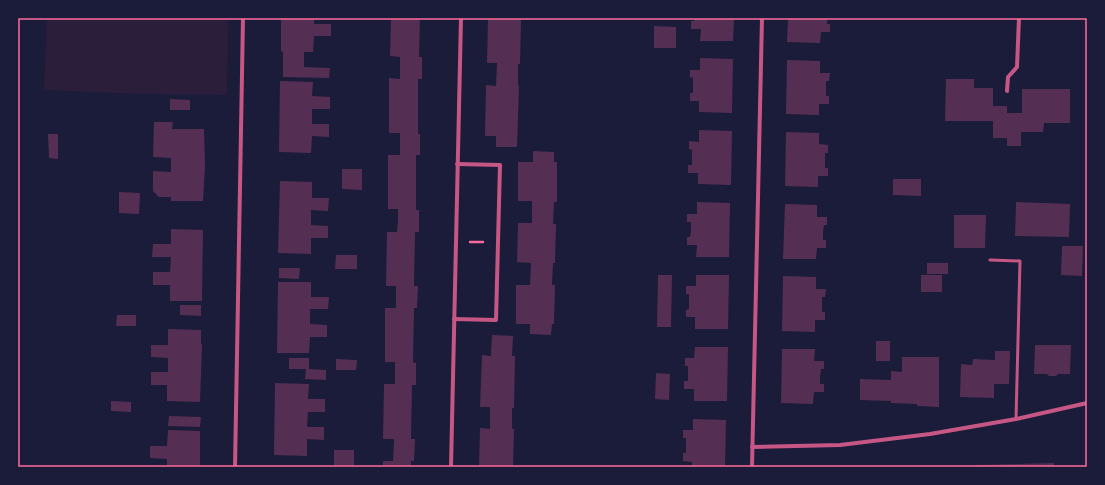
<svg xmlns="http://www.w3.org/2000/svg" width="1105" height="485" viewBox="0 0 1105 485" font-family="Ubuntu,sans-serif">
<style>
.green{fill:#2a1e3b}
.building{fill:#542f53}
.lines{fill:none;stroke-linecap:round;stroke-linejoin:round}
.path{stroke:#ff6b9d;stroke-width:2.5}
.service{stroke:#c65784;stroke-width:3}
.minor{stroke:#c65784;stroke-width:4}
.neatline{fill:none;stroke:#ff6b9d;stroke-width:1.5}
</style>
<rect width="100%" height="100%" fill="#1b1b3a"/>
<!-- green -->
<polygon class="green" points="47,18 228,18 227,95 140,94 44,90"/>
<!-- building -->
<g class="building">
<polygon points="281,18 314,18 314,24 331,24 331,36 314,36 313,52 304,52 304,67 330,68 329,78 283,77 283,52 281,51"/>
<polygon points="391,18 420,18 419,57 422,57 422,79 418,79 418,134 420,134 420,155 416,155 416,210 419,210 419,232 415,232 414,286 418,286 417,308 414,308 413,362 416,363 416,385 412,385 411,439 415,439 414,461 411,461 411,467 383,467 383,461 393,461 394,439 383,439 384,384 395,384 395,362 385,362 385,308 396,308 396,286 386,286 387,232 397,232 398,220 398,209 388,209 388,155 400,155 400,133 389,133 389,78 400,79 400,57 390,56"/>
<polygon points="488,18 521,18 520,64 518,64 518,86 519,86 517,147 496,147 496,136 485,136 486,85 496,86 497,63 487,63"/>
<polygon points="694,18 734,18 733,41 700,41 701,29 691,29 691,21 694,21"/>
<polygon points="788,18 827,18 827,24 830,24 830,32 821,32 820,43 787,42"/>
<polygon points="654,26 676,27 676,48 654,48"/>
<polygon points="700,58 733,59 732,113 699,112 699,101 690,101 690,93 693,93 693,77 690,78 690,70 700,70"/>
<polygon points="787,60 820,61 820,73 830,73 829,81 826,81 826,96 829,96 829,104 819,104 819,115 786,114"/>
<polygon points="946,79 974,79 974,88 993,88 993,106 1007,106 1007,113 1022,113 1022,89 1070,89 1070,123 1044,123 1043,132 1021,132 1021,146 1007,146 1007,138 993,138 993,121 945,121"/>
<polygon points="280,81 313,82 312,96 330,97 330,109 312,109 312,124 329,124 329,137 312,136 311,153 279,152"/>
<polygon points="170,99 190,100 190,110 170,110"/>
<polygon points="154,122 173,122 172,129 204,129 205,165 203,201 171,201 171,197 159,197 153,191 153,171 171,172 171,158 153,157"/>
<polygon points="699,130 732,131 731,185 698,184 698,173 688,173 688,165 692,165 692,150 689,149 689,141 699,142"/>
<polygon points="786,132 819,133 819,144 828,145 828,153 825,153 825,168 828,168 828,176 818,176 818,187 785,186"/>
<polygon points="48,134 58,134 58,159 49,158"/>
<polygon points="533,151 554,152 554,162 557,162 557,202 554,202 553,224 556,224 555,263 553,263 552,285 555,285 554,324 552,324 551,335 530,334 530,324 516,324 516,285 530,285 531,263 517,262 518,223 532,223 532,201 518,201 518,162 533,162"/>
<polygon points="342,169 362,169 362,190 342,189"/>
<polygon points="893,179 921,179 921,196 893,195"/>
<polygon points="280,181 312,182 312,198 329,198 328,211 311,210 311,225 328,226 328,238 311,238 311,254 278,253"/>
<polygon points="119,192 140,193 139,214 119,213"/>
<polygon points="697,202 730,203 729,257 696,257 697,245 687,245 687,237 690,237 691,230 691,222 687,222 687,214 697,214"/>
<polygon points="1016,202 1070,204 1069,237 1015,236"/>
<polygon points="785,204 817,205 817,217 827,217 827,225 824,225 823,232 823,240 826,240 826,248 817,248 816,259 783,259"/>
<polygon points="954,215 986,215 985,248 954,248"/>
<polygon points="171,229 203,230 202,301 170,301 170,285 153,285 153,272 170,272 171,257 152,257 153,244 171,244"/>
<polygon points="1062,246 1083,246 1082,276 1061,275"/>
<polygon points="336,255 357,255 357,269 335,269"/>
<rect x="927" y="263" width="21" height="11"/>
<polygon points="279,268 300,268 299,279 279,278"/>
<polygon points="658,275 672,275 671,327 657,327"/>
<polygon points="696,275 729,275 728,329 695,329 695,317 686,317 686,310 689,309 689,294 686,294 686,286 696,286"/>
<rect x="921" y="275" width="21" height="17"/>
<polygon points="783,276 816,277 816,289 826,289 825,297 822,297 822,312 825,312 825,320 815,320 815,332 782,331"/>
<polygon points="278,282 311,282 311,297 329,297 328,309 310,309 310,324 327,325 327,337 310,337 309,353 277,353"/>
<polygon points="180,305 201,305 201,316 180,315"/>
<polygon points="117,315 136,315 136,326 116,326"/>
<polygon points="168,329 201,330 201,344 202,344 200,402 167,401 167,385 151,385 151,372 168,372 168,358 151,357 151,345 168,345"/>
<polygon points="492,335 513,336 512,356 515,356 514,408 512,408 512,429 514,429 513,467 479,467 480,428 490,429 490,407 480,407 482,355 491,356"/>
<rect x="876" y="341" width="14" height="20"/>
<polygon points="1035,345 1071,345 1070,374 1058,374 1056,376 1049,376 1047,374 1034,374"/>
<polygon points="695,347 728,347 727,401 694,401 694,389 684,389 684,381 688,381 688,366 685,366 685,358 694,358"/>
<polygon points="782,349 815,349 814,361 824,361 824,369 821,369 820,377 820,384 824,384 824,392 814,392 813,404 781,403"/>
<polygon points="995,351 1010,351 1009,384 994,384 994,398 960,397 961,364 972,365 973,359 995,360"/>
<polygon points="902,357 939,357 939,407 917,406 917,404 891,403 891,401 860,400 860,379 891,380 891,371 902,372"/>
<polygon points="289,358 309,358 309,369 326,370 326,380 305,379 306,369 289,369"/>
<polygon points="336,359 357,360 356,370 336,370"/>
<polygon points="656,373 670,374 669,400 655,399"/>
<polygon points="275,383 309,384 308,399 325,399 325,412 308,412 307,427 324,427 324,440 307,439 307,456 274,455"/>
<polygon points="111,401 131,402 131,412 111,411"/>
<polygon points="169,416 201,417 200,427 168,426"/>
<polygon points="693,419 726,420 725,467 692,467 692,462 683,461 683,453 686,453 686,438 683,438 683,430 693,430"/>
<polygon points="168,430 200,431 200,467 167,467 167,459 150,458 150,446 167,446"/>
<rect x="334" y="450" width="20" height="17"/>
<polygon points="1054,463 1054,467 976,467 976,465"/>
</g>
<g class="lines">
<!-- path -->
<polyline class="path" points="470,242 483,242"/>
<!-- service -->
<polyline class="service" points="990,260 1020,261 1016,419"/>
<!-- minor -->
<g class="minor">
<polyline points="1007,91 1008,77 1017,67 1019,18"/>
<polyline points="454,319 496,320 500,165 457,164"/>
<polyline points="752,447 840,445 930,434 1016,419 1087,403"/>
<polyline points="235,467 243,18"/>
<polyline points="451,467 461,18"/>
<polyline points="752,467 762,18"/>
</g>
</g>
<!-- border -->
<rect width="1105" height="485" fill="none" stroke="#1b1b3a" stroke-width="38"/>
<rect x="19" y="19" width="1067" height="447" class="neatline"/>
</svg>
